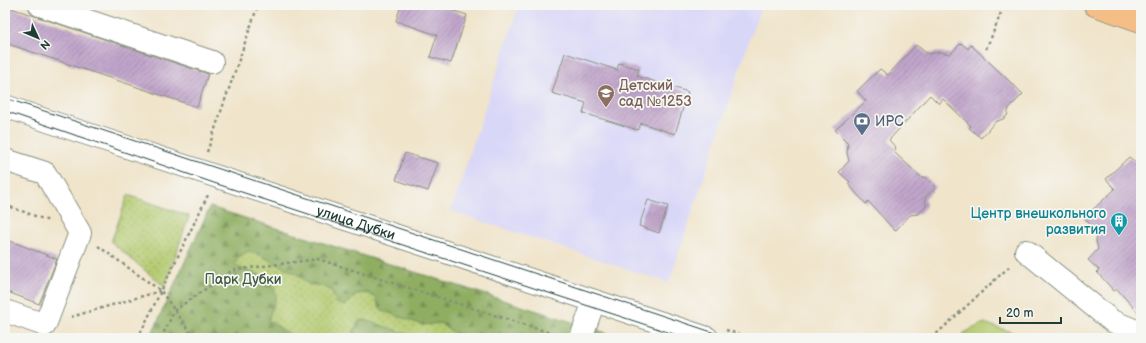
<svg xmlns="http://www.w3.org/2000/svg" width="1146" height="343" viewBox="0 0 1146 343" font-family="'Balsamiq Sans',sans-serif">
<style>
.built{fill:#d9d7f8}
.green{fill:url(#green-dots);stroke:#6a8452}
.forest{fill:url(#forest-firs);stroke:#57764b}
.pitch{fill:#b4ca6f;stroke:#6a8452}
.building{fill:url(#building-hatch)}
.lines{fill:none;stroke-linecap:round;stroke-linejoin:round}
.minor-casing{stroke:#88907f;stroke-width:24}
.major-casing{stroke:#88907f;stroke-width:24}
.path{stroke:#88907f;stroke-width:2.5;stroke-dasharray:3 3;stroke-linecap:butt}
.minor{stroke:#fff;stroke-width:22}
.major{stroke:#f6be87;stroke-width:22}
.tram{stroke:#1f3d34;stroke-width:1}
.labels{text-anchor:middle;stroke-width:3.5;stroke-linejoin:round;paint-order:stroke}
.education-label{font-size:14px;fill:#785e54;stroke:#f6f6f2;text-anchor:start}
.service-label{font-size:14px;fill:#4e5e75;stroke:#f6f6f2;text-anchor:start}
.culture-label{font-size:14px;fill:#0d838f;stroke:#f6f6f2;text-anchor:end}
.street-label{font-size:14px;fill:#1f3d34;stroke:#f6f6f2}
.park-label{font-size:14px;fill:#3d5940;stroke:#f6f6f2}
</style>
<defs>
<pattern id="green-dots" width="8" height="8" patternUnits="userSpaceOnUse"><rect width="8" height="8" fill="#b4ca6f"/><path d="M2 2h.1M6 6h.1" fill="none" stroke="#9aae61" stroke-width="1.8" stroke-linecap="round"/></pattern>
<pattern id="forest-firs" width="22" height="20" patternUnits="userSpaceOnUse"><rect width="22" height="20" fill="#8fae62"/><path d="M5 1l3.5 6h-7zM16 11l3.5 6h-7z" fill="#748f52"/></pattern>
<pattern id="building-hatch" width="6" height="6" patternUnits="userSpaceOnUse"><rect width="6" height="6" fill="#c1a5cb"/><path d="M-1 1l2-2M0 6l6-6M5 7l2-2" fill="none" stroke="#9c88a6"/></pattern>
</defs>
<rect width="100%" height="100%" fill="#f6f6f2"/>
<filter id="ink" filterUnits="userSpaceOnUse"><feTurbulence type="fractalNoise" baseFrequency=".025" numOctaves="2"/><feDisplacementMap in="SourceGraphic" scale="8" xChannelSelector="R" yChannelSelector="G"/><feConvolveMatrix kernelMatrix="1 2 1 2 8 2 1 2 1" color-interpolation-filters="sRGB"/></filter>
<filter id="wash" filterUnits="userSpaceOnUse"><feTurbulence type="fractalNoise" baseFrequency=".012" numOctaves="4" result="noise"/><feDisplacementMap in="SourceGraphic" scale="16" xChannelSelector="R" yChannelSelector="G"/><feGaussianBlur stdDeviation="0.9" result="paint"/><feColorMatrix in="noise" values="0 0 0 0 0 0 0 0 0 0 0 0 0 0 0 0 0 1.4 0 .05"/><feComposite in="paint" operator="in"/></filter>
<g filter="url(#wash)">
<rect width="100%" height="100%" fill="#f0e4ca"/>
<!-- built -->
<polygon class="built" points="519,5 761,5 669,283 451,211"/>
<!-- green -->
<g class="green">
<polygon points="128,195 189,216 165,287 111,242"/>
<polygon points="210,207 622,338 150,338"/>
</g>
<!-- forest -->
<g class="forest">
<path d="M210,207L622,338H482L478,337L477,338C462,338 451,333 440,323L423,325L384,311L379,307L376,298L368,293L357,294L345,306L337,303L331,290L322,286L308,284L295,273L260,255L248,251L238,257L235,264L241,269L260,275L274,286L276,297L268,320L294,337L301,338H150Z"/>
<polygon points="365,320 419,338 352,338 355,329 359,321"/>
</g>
<!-- pitch -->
<polygon class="pitch" points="984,323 1029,338 962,338 964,333"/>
<g id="blocks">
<!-- building -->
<g class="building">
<polygon points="401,5 453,5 452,10 467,15 451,63 430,57 437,35 396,21"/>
<polygon points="5,6 208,74 197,107 5,43"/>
<polygon points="961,43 968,49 971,45 1023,94 1009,108 1007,116 1003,119 995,122 981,138 969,128 971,126 943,99 939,104 930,95 889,140 896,148 894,152 922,178 926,177 936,187 925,198 926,206 919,214 910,215 895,231 868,201 866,204 848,184 850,182 839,172 849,161 847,153 848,143 835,130 866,101 857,91 880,69 888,75 916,45 928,54 939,52 950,54"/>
<polygon points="565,53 617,70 619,63 639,69 637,76 688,92 675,134 641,123 638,130 583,113 586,103 552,93"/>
<polygon points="405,153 438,163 428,191 396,180"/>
<polygon points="1129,157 1141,166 1141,316 1117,289 1114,291 1097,272 1099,270 1088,260 1098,249 1096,241 1097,231 1084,218 1115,189 1106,179"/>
<polygon points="648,200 668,206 659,233 639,226"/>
<polygon points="5,239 57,259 39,304 5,291"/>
</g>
</g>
</g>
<g filter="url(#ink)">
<use href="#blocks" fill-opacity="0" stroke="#88907f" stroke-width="1"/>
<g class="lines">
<!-- minor casing -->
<g class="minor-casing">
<g id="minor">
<polyline points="40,5 212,62"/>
<path id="s1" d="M5,106L48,121L707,338"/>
<polyline points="5,160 45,173 80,233 45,325 5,311"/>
<polyline points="1026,251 1112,321 1141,333"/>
<polyline points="581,338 594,301"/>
</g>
</g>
<!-- major casing -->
<g class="major-casing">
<polyline id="major" points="1095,5 1141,21"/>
</g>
<!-- path -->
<g class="path">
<polyline points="986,49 991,38 1002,10"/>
<polyline points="207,152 258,5"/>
<polyline points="5,205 49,221"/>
<polyline points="98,246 161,291 194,338"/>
<polyline points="71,317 160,291"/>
<polyline points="726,330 750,338"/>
<polyline points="138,338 208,195"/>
<polyline points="161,338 175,310 233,270 318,259 560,336"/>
<polyline points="932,338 1011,265"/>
</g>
<!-- minor -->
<use href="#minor" class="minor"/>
<!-- major -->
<use href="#major" class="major"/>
<!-- tram -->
<g class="tram">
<polyline points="5,98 730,338"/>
<polyline points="5,111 214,183 686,338"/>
</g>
</g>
</g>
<!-- icons -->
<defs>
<g id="school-pin" transform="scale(0.9)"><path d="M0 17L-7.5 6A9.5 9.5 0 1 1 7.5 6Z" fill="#8d6e63" stroke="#f6f6f2"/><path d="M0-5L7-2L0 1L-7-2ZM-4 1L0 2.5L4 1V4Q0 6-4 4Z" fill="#fff"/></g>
<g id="bank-pin" transform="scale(0.9)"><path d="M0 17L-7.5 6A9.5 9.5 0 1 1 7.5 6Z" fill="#5c6f8a" stroke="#f6f6f2"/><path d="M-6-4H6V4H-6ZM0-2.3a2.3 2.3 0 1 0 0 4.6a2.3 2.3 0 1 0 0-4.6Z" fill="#fff"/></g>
<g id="building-pin" transform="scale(0.9)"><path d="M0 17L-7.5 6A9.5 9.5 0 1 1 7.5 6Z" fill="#0f9aa8" stroke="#f6f6f2"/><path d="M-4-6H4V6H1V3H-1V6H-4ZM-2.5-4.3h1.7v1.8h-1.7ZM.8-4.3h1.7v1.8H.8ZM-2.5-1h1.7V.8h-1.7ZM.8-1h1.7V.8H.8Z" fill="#fff"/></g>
</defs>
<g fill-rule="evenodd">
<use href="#school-pin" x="606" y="93"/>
<use href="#bank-pin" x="862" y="121"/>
<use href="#building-pin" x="1119" y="221"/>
</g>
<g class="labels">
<!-- education labels -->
<g class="education-label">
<text x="619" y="90">Детский<tspan x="619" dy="16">сад №1253</tspan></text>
</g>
<!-- service labels -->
<g class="service-label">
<text x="875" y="126">ИРС</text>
</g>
<!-- culture labels -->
<g class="culture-label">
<text x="1106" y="218">Центр внешкольного<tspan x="1106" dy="16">развития</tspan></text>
</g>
<!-- street labels -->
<g class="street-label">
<text dy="5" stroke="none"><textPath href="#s1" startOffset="370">улица Дубки</textPath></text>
</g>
<!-- park labels -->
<g class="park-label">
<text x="243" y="284">Парк Дубки</text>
</g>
</g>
<!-- margin -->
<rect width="1146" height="343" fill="none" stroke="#f6f6f2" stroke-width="20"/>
<!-- north arrow -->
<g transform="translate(38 38) rotate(134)" stroke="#f6f6f2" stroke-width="3" paint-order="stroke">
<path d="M0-3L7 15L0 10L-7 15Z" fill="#1f3d34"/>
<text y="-6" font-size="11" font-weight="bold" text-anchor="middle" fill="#1f3d34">N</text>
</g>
<!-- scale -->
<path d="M1000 317v6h61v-6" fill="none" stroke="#1f3d34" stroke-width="2"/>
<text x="1006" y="317" font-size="12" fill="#1f3d34" stroke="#f6f6f2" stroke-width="3" paint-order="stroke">20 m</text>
</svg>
